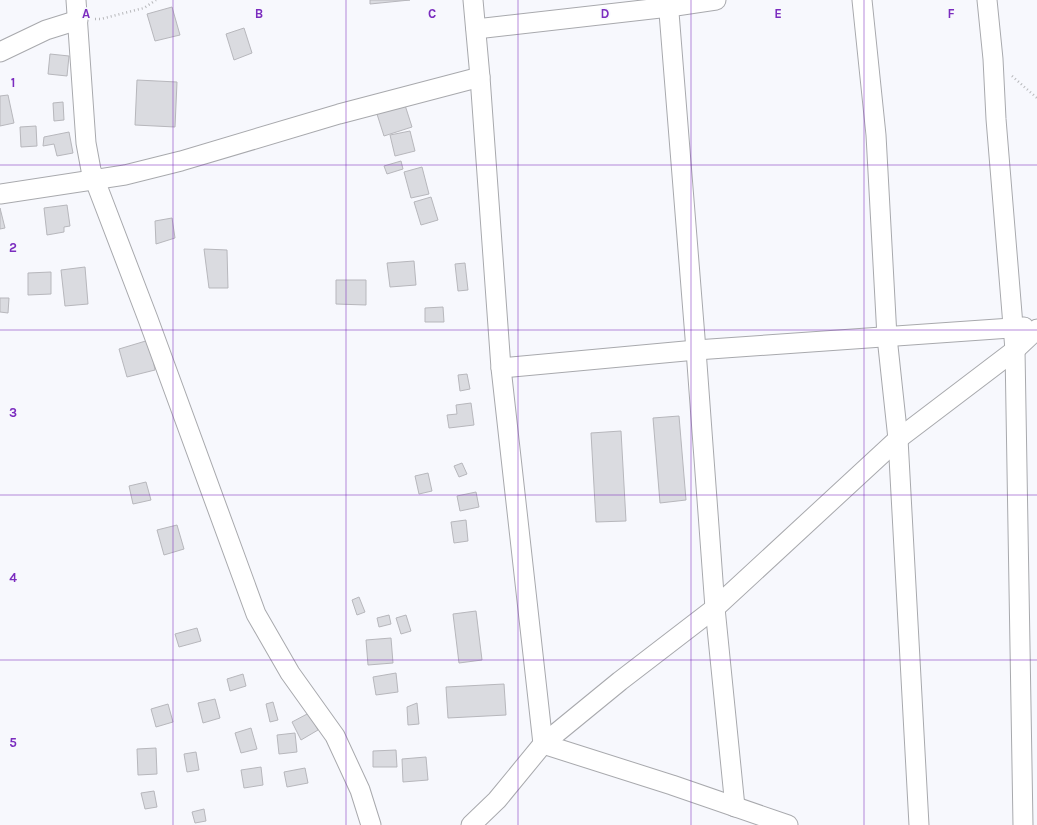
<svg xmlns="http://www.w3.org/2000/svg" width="1037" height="825" viewBox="0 0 1037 825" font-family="Karla,sans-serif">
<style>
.building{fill:#dadbe0;stroke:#b7b7bc}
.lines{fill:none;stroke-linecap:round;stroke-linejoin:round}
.minor-casing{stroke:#a8a9ad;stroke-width:21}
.path{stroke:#b7b8bb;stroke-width:2.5;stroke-dasharray:1 3;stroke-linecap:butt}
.minor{stroke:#fff;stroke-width:19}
.grid{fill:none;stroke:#7b2cbf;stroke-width:1;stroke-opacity:0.55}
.grid-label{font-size:13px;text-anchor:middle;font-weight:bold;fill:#7b2cbf;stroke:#f7f8fd;stroke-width:3.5;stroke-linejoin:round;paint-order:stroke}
</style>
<rect width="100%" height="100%" fill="#f7f8fd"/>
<!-- building -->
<g class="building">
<polygon points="370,0 410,0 370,4"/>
<polygon points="172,7 180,35 155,41 147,14"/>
<polygon points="244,28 252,53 234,60 226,34"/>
<polygon points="50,54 69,56 67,76 48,74"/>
<polygon points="137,80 177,82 175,127 135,125"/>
<polygon points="8,95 14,123 0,126 0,96"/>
<polygon points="63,102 64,120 54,121 53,103"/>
<polygon points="404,102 412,127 384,136 376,111"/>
<polygon points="36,126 37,146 21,147 20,127"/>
<polygon points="410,131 415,151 395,156 390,135"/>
<polygon points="69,132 73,153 57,156 54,144 43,146 44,137"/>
<polygon points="401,161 403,169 387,174 384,166"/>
<polygon points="422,167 429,194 411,198 404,172"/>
<polygon points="431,197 438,220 421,225 414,202"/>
<polygon points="67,205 70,226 64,227 64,232 47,235 44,208"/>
<polygon points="0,208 5,228 0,229"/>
<polygon points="172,218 175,238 156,244 155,221"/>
<polygon points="204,249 227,250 228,288 209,288"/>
<polygon points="414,261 416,285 390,287 387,263"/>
<polygon points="465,263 468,290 458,291 455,264"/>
<polygon points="85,267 88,304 65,306 61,270"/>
<polygon points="51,272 51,294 28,295 28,273"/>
<polygon points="336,280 366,280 366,305 336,304"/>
<polygon points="0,298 9,298 8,313 0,312"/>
<polygon points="443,307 444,322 425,322 425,308"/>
<polygon points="149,340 155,370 127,377 119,349"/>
<polygon points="467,374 470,389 460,391 458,375"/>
<polygon points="471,403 474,425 449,428 447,415 457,414 456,405"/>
<polygon points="679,416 686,500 660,503 653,418"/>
<polygon points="621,431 626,521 596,522 591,433"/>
<polygon points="462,463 467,474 459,477 454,466"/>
<polygon points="428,473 432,491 419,494 415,476"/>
<polygon points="146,482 151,500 133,504 129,486"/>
<polygon points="476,492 479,507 460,511 457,496"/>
<polygon points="466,520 468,541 454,543 451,522"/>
<polygon points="177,525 184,549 164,555 157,530"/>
<polygon points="359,597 365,612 357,615 352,600"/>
<polygon points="476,611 482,660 459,663 453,614"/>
<polygon points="389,615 391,624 379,627 377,618"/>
<polygon points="406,615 411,631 401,634 396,618"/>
<polygon points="197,628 201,641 179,647 175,634"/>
<polygon points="391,638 393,663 368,665 366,640"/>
<polygon points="396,673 398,692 376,695 373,677"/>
<polygon points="243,674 246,686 230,691 227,679"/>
<polygon points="504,684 506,715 448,718 446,687"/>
<polygon points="215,699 220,718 203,723 198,703"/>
<polygon points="273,702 278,720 270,722 266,704"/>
<polygon points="417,703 419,724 408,725 407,707"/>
<polygon points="168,704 173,722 156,727 151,709"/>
<polygon points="309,713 318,730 301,740 292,722"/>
<polygon points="251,728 257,749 241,753 235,733"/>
<polygon points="295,733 297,752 279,754 277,735"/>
<polygon points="156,748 157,774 138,775 137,749"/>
<polygon points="396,750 397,767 373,767 373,751"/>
<polygon points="196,752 199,770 187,772 184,754"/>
<polygon points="426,757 428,780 403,782 402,759"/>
<polygon points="261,767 263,785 244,788 241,770"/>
<polygon points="305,768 308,783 287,787 284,772"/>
<polygon points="154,791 157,807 145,809 141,793"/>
<polygon points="204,809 206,821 195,823 192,812"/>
</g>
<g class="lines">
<!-- minor casing -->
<g class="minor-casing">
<g id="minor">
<polyline points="76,0 86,143 91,170 148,319 256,614 290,673 335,736 360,790 371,825"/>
<polyline points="473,0 480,77 501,368 543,744"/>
<polyline points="668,0 696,350 715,608 735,807"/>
<polyline points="862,0 876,135 887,337 898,439 919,825"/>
<polyline points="987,0 993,59 996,119 1015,350 1023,825"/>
<polyline points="476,29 669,7 716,0"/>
<polyline points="0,52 46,30 78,20"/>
<polyline points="0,194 125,175 181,161 339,114 480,77"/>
<polyline points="501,368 696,350 1024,327"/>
<polyline points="543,744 672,785 788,825"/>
<polyline points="471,825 497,800 543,744 620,681 715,608 898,439 1015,350 1037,329"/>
</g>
</g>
<!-- path -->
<g class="path">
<polyline points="95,19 101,19 144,8 156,0"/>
<polyline points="1012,76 1037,98"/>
</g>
<!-- minor -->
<use href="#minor" class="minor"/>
</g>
<!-- grid -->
<path class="grid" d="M173,0V825M346,0V825M518,0V825M691,0V825M864,0V825M0,165H1037M0,330H1037M0,495H1037M0,660H1037"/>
<g class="grid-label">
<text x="86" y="18">A</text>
<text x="259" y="18">B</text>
<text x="432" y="18">C</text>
<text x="605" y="18">D</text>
<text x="778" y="18">E</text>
<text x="951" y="18">F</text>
<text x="13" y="87">1</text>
<text x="13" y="252">2</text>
<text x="13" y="417">3</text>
<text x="13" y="582">4</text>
<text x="13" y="747">5</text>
</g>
</svg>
